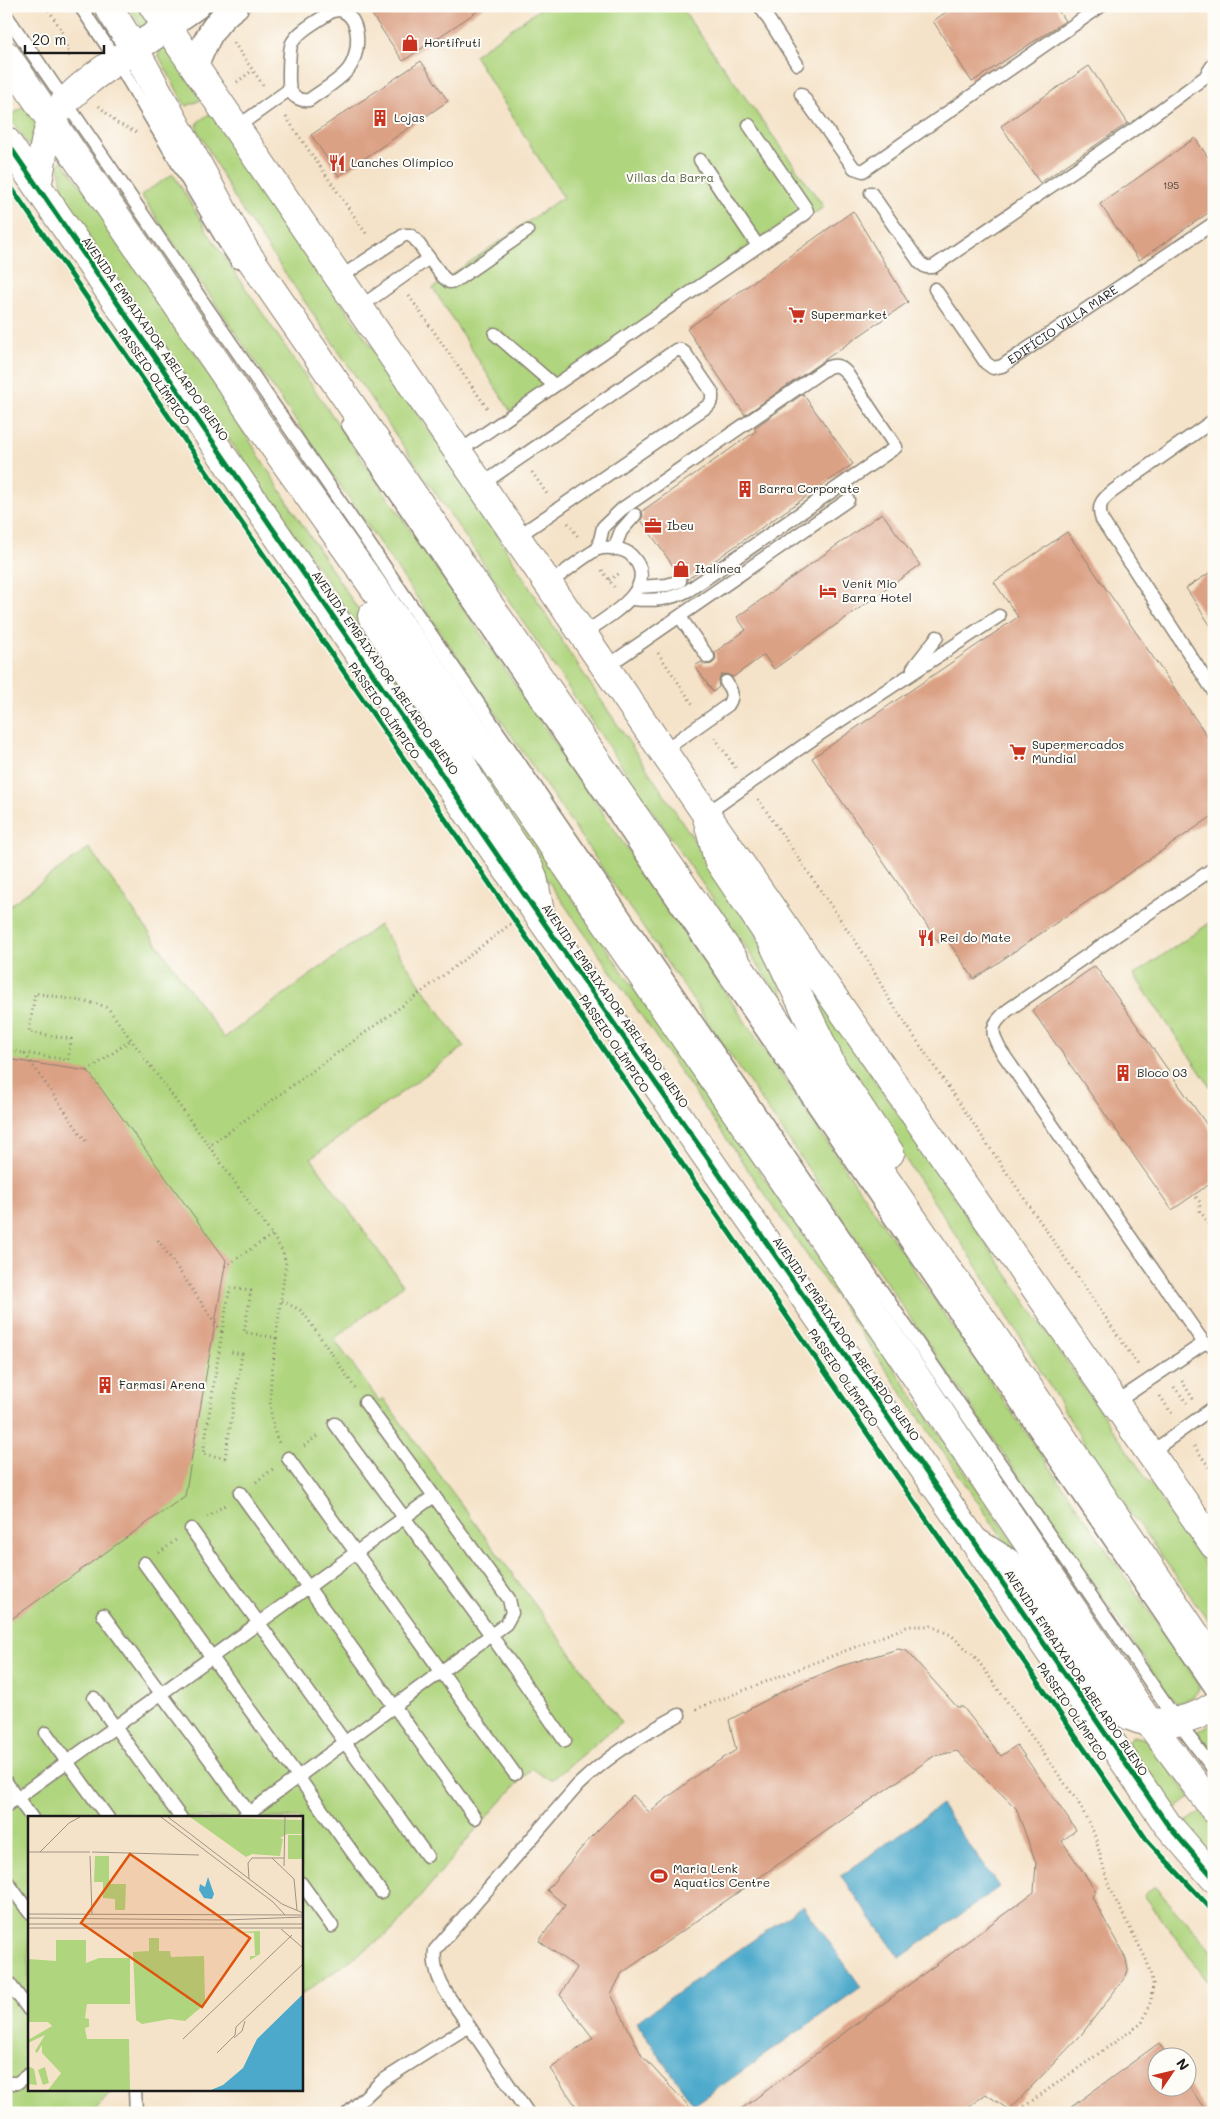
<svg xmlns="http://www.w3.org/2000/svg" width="1220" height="2119" viewBox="0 0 1220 2119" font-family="Mali,sans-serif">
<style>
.green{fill:#b0d57f;stroke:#66784e}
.water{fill:#4ca9cb;stroke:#346274}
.building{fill:#dba185}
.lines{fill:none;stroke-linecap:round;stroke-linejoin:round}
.service-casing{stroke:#888072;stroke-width:15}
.minor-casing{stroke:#888072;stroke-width:28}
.primary-casing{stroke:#888072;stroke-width:30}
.trunk-casing{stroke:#888072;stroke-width:30}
.path{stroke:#888072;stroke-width:3;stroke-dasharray:1 4;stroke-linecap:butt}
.service{stroke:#fff;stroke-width:12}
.minor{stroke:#fff;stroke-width:25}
.primary{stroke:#fff;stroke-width:28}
.trunk{stroke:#fff;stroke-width:28}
.path-bridge{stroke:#888072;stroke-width:3;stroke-dasharray:1 4;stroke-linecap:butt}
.cycleway-casing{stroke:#fdfcf7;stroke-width:8}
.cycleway{stroke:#00873e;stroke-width:5}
.labels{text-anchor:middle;stroke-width:4;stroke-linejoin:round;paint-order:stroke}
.number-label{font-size:10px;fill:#4c3d36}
.poi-label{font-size:12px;fill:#1c1c1c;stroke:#fdfcf7;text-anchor:start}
.park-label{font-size:12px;fill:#505d3f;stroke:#fdfcf7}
.street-label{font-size:12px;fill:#1c1c1c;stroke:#fdfcf7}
.inset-road{fill:none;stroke:#9e9384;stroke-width:1}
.view{fill:#de560d;fill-opacity:0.15;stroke:#de560d;stroke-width:2.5}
.inset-edge{fill:none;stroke:#1c1c1c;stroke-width:2.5}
</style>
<rect width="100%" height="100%" fill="#fdfcf7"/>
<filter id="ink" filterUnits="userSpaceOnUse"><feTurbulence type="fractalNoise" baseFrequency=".02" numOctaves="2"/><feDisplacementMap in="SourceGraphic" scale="10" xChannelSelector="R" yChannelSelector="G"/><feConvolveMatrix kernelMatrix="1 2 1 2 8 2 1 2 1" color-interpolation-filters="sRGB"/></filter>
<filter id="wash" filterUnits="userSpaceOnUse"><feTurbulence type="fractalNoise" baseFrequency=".0096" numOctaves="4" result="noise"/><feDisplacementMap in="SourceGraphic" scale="20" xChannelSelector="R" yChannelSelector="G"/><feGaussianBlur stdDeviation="1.12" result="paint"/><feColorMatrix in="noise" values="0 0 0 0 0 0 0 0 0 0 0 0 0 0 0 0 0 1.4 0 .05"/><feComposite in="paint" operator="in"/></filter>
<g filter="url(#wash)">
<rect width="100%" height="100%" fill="#f5e3c9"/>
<!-- green -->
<g class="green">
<polygon points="127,6 141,6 151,24 142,28"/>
<polygon points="544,6 688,6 684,12 824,207 511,412 433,288 563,197 474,55"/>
<polygon points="168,46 201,100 187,106 183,102 158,54 162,47"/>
<polygon points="28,103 38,121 31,146 28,145 9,117"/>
<polygon points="209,114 212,114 469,489 569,652 753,928 794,1018 238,204 197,129 198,122"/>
<path d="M62,160L150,280L294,512L430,719L431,732L70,209C63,196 60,178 59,163Z"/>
<path d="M173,174L214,242L951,1324L1195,1678L1199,1688C1196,1697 1186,1701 1177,1703L1171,1698L141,195Z"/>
<polygon points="470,749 1109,1682 1105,1686 490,797"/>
<polygon points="89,848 224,1038 379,925 464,1047 311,1158 403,1285 334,1339 379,1401 383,1398 622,1723 608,1733 553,1779 544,1777 532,1768 476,1829 393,1930 301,1995 301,1818 29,1818 29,2090 116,2090 100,2103 94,2113 6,2113 6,908"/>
<polygon points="1214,920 1214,1092 1134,975"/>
<polygon points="801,972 1214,1578 1214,1628 1109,1484 977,1266 840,1062"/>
<polygon points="1214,1722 1214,1757 1197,1732"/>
<polygon points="1133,1736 1145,1739 1191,1797 1174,1810 1128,1744 1129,1739"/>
<polygon points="1200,1812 1214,1827 1214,1853 1211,1855 1184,1824"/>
<polygon points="1155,1887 1214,1953 1214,1990 1144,1895"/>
</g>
<!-- water -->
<g class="water">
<polygon points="941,1805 999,1887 900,1958 841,1876"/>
<polygon points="803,1905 861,1987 694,2105 636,2022"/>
</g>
<g id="blocks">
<!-- building -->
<g class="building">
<polygon points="366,6 485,6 403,61"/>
<polygon points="955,6 1055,6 1065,21 972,82 933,21"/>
<polygon points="421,61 448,101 339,176 311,135"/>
<polygon points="1089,66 1128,123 1040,183 1001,126"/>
<polygon points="1195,138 1214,166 1214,209 1139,260 1100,204"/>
<polygon points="853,211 908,302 745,415 687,329"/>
<polygon points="803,394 853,464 688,579 685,575 678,573 641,520 643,516 642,511 756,431 754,428"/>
<polygon points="882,513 920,565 774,669 764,655 733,677 726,674 721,675 718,682 719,687 713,692 695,666 701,662 705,665 712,664 716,660 715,652 746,630 737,617"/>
<polygon points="1067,532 1214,746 1214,815 974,979 946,938 939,943 812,758 1018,617 994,582"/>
<polygon points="1214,570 1214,631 1186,588"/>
<polygon points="1095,966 1214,1135 1214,1181 1172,1210 1032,1010"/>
<polygon points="6,1059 88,1071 226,1260 185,1496 6,1623"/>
<polygon points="898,1649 907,1651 957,1707 963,1707 1001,1756 1017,1745 1076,1830 1062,1841 1096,1891 1092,1897 1126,1959 1128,1970 1126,1976 1081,2035 1009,2110 986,2094 960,2113 736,2113 1034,1892 1036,1863 1016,1808 957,1751 934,1756 622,1973 611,1994 642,2056 695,2113 581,2113 550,2069 593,2038 560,1995 577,1968 539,1941 565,1905 547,1890 588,1840 633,1795 649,1812 701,1772 736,1750 729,1720 785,1690 838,1667"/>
<polygon points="1159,2043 1168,2056 1158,2056 1158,2086 1188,2086 1188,2084 1207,2113 1063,2113"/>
</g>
</g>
</g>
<g filter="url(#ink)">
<use href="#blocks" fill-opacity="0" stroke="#888072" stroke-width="1"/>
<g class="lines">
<!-- service casing -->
<g class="service-casing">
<g id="service">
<polyline points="80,6 117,61 222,239 237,262"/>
<polyline points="760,6 797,64"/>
<path d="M339,10C363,16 361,57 346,72C336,83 321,91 309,100C301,101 293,98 290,89C288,83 289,48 292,43C300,29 320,20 332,11Z"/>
<polyline points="6,15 1177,1721 1214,1770"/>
<polyline points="801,94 854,168 863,171 1101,6"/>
<polyline points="237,127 290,89"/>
<polyline points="700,160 758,246"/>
<polyline points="871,193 920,263 926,267 933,267 1136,128 1205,77 1214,63"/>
<polyline points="339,278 404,235 410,235 415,239 443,277 449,282 455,281 527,231"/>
<path id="s1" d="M935,289L986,363L993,368L1002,366L1214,223"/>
<polyline points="360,307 429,258"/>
<polyline points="495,334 554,385"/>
<path d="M1214,420L1113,491C1101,500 1097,506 1102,520L1214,692"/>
<polyline points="348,425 1214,1693"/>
<polyline points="458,452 805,214 807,211 805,207 749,125"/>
<polyline points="481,485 676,350 681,350 685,353 712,392 712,400 709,405 517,537"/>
<path d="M598,549L603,527L622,509L828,367C836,364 840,366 846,372L896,447L689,590C670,600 653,601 632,599"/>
<polyline points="614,549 621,531 635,515"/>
<path d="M548,584C557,578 591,551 598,549C608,546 625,549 631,555C664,588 605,618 583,634"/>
<polyline points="639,587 667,585 680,581"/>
<polyline points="680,617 708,657"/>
<polyline points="606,667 848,500"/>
<polyline points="913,668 937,637"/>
<path d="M663,751L728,705C734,696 732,691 726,682"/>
<polyline points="706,814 820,734 999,616"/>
<path d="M1214,868L1008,1010C990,1026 990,1031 1001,1051L1204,1343L1214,1346"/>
<polyline points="365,1402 434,1496"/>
<polyline points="1115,1403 1204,1343"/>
<polyline points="335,1424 491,1635 565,1741"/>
<polyline points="1150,1453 1214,1407"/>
<polyline points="288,1458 515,1774"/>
<polyline points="240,1493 475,1818"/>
<polyline points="191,1529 427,1856"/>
<polyline points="144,1563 381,1892"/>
<polyline points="103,1615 253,1818"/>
<polyline points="94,1698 181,1818"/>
<polyline points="46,1733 108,1818"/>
<polyline points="6,1782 32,1818"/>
<polyline points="6,1806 434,1496 509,1599 512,1613 506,1624 242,1818"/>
<polyline points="6,1880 29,1912"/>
<polyline points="301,1883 332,1926"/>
<polyline points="6,1979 29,2010"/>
<polyline points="469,2026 528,2113"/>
<polyline points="6,2083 17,2083 29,2074"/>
<polyline points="135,2090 136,2113"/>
<path d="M348,2113L382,2081L469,2026C454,2003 431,1979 435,1950L578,1785C608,1756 642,1735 679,1715"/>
</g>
</g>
<!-- minor casing -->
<g class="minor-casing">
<g id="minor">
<polyline points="167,27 197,6"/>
<path d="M195,66C206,41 212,23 236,6"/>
</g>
</g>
<!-- primary casing -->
<g class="primary-casing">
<g id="primary">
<polyline points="153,6 706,814 1214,1545"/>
<polyline points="6,141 533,907 974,1541 1167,1824 1214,1878"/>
</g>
</g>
<!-- trunk casing -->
<g class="trunk-casing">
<g id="trunk">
<polyline points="108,6 135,50 245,251 997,1341 1214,1662"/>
<polyline points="6,55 275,448 418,650 830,1249 1148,1721 1214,1809"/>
<path d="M37,185C43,164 42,142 52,121C69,85 134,51 167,27"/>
<polyline points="372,616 437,715 471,781 529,868 533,877 541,917"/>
<polyline points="706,814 718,860 771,939 833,1068 890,1153"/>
<path d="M974,1541L1007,1562L1015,1571L1098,1692C1106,1699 1113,1707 1122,1712C1149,1729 1188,1724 1214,1706"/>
</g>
</g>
<!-- path -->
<g class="path">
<polyline points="46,6 61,29 70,57"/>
<polyline points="234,43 263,85"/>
<polyline points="237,82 253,70"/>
<polyline points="99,106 117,123 136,132"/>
<polyline points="286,117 367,235"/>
<polyline points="409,296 487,408"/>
<polyline points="532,472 547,494"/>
<polyline points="568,523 579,538"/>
<polyline points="602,570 614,587"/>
<polyline points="609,580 620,573"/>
<polyline points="658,653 694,706"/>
<polyline points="715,738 737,770"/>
<polyline points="758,799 866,957 889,999 934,1066 1138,1365"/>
<polyline points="6,1028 9,1029 8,1039"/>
<polyline points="24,1053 68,1060 71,1039 29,1032 35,993 98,1004 108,1008 209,1146"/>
<polyline points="25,1054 87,1143"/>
<polyline points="88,1071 132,1039"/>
<polyline points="1196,1197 1200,1202 1200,1211 1214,1231"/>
<polyline points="158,1240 221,1331"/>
<polyline points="225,1266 272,1235"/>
<polyline points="282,1301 300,1310 305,1315 355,1388"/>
<polyline points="222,1332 230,1288 251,1291 244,1332 276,1338 286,1262 283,1252 272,1235 209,1146 424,990 512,923"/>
<path d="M276,1338C272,1374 264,1410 279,1443"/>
<polyline points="1182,1381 1193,1399"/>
<polyline points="1174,1387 1187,1403"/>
<polyline points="1160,1396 1172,1414"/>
<polyline points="304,1446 319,1435"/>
<polyline points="1194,1446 1214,1474"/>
<polyline points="225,1458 242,1354 231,1352"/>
<polyline points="256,1482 273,1469"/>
<polyline points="207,1517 225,1505"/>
<polyline points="159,1553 176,1540"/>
<polyline points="696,1709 909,1626 931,1626 951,1635 976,1658 1078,1802 1094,1833 1109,1887 1147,1961 1153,1984 1151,2001 1142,2023 1015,2113"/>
</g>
<!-- service -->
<use href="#service" class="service"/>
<!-- minor -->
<use href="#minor" class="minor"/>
<!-- primary -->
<use href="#primary" class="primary"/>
<!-- trunk -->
<use href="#trunk" class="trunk"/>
<!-- path-bridge -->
<g class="path-bridge">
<polyline points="6,1050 24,1053"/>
<polyline points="222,1332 203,1454 225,1458"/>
</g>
<!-- cycleway casing -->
<g class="cycleway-casing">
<g id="cycleway">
<polyline points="6,141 533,907 974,1541 1167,1824 1214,1878"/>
<polyline points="6,180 1146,1839 1214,1912"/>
</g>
</g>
<!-- cycleway -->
<use href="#cycleway" class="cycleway"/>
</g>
</g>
<!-- icons -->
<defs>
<g id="shop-bare" transform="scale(1.35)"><path d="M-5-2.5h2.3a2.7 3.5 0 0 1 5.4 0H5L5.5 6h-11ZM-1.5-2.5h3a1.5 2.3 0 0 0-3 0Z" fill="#c8321e" stroke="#fdfcf7" stroke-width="2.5" paint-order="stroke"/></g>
<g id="building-bare" transform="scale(1.35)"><path d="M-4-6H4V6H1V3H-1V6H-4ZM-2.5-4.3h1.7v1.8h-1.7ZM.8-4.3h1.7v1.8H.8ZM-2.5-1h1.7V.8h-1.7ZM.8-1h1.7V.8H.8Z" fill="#c8321e" stroke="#fdfcf7" stroke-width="2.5" paint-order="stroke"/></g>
<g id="restaurant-bare" transform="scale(1.35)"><path d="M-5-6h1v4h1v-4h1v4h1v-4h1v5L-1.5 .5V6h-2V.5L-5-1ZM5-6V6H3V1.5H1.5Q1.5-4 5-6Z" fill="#c8321e" stroke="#fdfcf7" stroke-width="2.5" paint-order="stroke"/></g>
<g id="supermarket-bare" transform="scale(1.35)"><path d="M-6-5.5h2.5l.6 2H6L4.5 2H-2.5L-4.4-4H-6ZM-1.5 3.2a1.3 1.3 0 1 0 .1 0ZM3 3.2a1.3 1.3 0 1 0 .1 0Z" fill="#c8321e" stroke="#fdfcf7" stroke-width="2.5" paint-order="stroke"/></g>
<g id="office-bare" transform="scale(1.35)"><path d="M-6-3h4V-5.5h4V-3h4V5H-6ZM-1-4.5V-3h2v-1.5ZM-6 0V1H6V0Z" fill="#c8321e" stroke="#fdfcf7" stroke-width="2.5" paint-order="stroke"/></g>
<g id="hotel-bare" transform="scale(1.35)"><path d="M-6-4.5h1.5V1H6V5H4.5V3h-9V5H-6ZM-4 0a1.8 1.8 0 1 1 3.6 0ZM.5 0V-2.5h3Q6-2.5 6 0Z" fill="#c8321e" stroke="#fdfcf7" stroke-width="2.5" paint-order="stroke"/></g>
<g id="stadium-bare" transform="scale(1.35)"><path d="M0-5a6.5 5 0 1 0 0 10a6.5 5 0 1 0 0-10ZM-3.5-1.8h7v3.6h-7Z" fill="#c8321e" stroke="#fdfcf7" stroke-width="2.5" paint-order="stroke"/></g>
</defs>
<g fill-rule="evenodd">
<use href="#shop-bare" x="410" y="43"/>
<use href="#building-bare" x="380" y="118"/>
<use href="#restaurant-bare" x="337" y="163"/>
<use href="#supermarket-bare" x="797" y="315"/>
<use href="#building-bare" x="745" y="489"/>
<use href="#office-bare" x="653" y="526"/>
<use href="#shop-bare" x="681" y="569"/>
<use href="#hotel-bare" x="828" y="591"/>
<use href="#supermarket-bare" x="1018" y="752"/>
<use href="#restaurant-bare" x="926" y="938"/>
<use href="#building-bare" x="1123" y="1073"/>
<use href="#building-bare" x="105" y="1385"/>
<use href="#stadium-bare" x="659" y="1876"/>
</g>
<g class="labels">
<!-- number labels -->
<g class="number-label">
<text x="1171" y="189">195</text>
</g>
<!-- poi labels -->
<g class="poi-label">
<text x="424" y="47">Hortifruti</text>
<text x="394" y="122">Lojas</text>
<text x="351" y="167">Lanches Olímpico</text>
<text x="811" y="319">Supermarket</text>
<text x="759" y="493">Barra Corporate</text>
<text x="667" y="530">Ibeu</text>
<text x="695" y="573">Italínea</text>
<text x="842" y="588">Venit Mio<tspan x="842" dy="14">Barra Hotel</tspan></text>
<text x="1032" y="749">Supermercados<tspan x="1032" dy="14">Mundial</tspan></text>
<text x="940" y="942">Rei do Mate</text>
<text x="1137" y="1077">Bloco 03</text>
<text x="119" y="1389">Farmasi Arena</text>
<text x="673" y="1873">Maria Lenk<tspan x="673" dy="14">Aquatics Centre</tspan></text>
</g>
<!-- park labels -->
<g class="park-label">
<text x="670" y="182">Villas da Barra</text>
</g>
<!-- street labels -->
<g class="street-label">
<text dy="4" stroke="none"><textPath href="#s1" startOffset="181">EDIFÍCIO VILLA MARE</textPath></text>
<text transform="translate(155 339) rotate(55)" y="4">AVENIDA EMBAIXADOR ABELARDO BUENO</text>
<text transform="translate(154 377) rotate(55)" y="4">PASSEIO OLÍMPICO</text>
<text transform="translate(385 673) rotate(55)" y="4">AVENIDA EMBAIXADOR ABELARDO BUENO</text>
<text transform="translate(384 711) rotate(55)" y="4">PASSEIO OLÍMPICO</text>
<text transform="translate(615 1006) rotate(55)" y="4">AVENIDA EMBAIXADOR ABELARDO BUENO</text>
<text transform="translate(614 1044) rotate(56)" y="4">PASSEIO OLÍMPICO</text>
<text transform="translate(846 1339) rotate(55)" y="4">AVENIDA EMBAIXADOR ABELARDO BUENO</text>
<text transform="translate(843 1378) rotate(56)" y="4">PASSEIO OLÍMPICO</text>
<text transform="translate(1076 1673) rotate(56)" y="4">AVENIDA EMBAIXADOR ABELARDO BUENO</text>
<text transform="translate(1072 1712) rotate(56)" y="4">PASSEIO OLÍMPICO</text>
</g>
</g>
<!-- overview -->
<g transform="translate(28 1816)">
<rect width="275" height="275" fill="#f5e3c9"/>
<path d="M162,1L275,4V18H259L252,22L255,23L252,40L224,38L218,41ZM260,19H275V43H260ZM67,40H81V68H98L97,94H87V83L75,82V66H66ZM232,115V138L222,144V140H227L226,117L206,116ZM121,122H131V135H142L143,141L176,140L177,188L157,205L142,203L114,208L108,204L105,136L121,135ZM28,124H58V147L71,142H102V188H59L57,202L61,203V211L57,212L59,223H101L102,274H20L33,257L14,237V229L9,237L7,235L17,219L0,227V224L24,210L20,206H0V143L28,145ZM0,250L6,253L9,269L0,268ZM17,251L21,267L15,269L10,254Z" fill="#b0d57f"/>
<path d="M180,61L186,78L184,83L176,82L171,74L172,68L177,71ZM275,178V274H183L195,269L215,252L229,223Z" fill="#4ca9cb"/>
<path class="inset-road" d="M133,1L245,86L257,99M140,1L254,88L275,97M0,36H62M12,36L41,7L52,1M64,36L171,39M62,40L64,98M244,42L266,63L269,94M256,50L257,1M221,63L220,47L224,42H256M0,69V98M0,98L275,99M0,102L198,104L275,101M0,108H275M0,112H275M253,113L275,132M206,222L214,215L217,205M155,223L264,119M189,237L207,219L208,211L275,148"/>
<path class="view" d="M102,38L222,122L174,191L53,107Z"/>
<rect width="275" height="275" class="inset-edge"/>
</g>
<!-- margin -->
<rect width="1220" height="2119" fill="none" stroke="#fdfcf7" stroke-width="25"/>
<!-- north arrow -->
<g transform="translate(1172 2072) rotate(55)"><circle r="24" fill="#fdfcf7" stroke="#a3a29f"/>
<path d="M0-4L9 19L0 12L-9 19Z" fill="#c8321e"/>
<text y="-8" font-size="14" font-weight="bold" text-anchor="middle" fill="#1c1c1c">N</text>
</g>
<!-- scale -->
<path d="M25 45v8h79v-8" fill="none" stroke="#1c1c1c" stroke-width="2.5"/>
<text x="32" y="45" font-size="15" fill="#1c1c1c" stroke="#fdfcf7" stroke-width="4" paint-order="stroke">20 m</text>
</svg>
